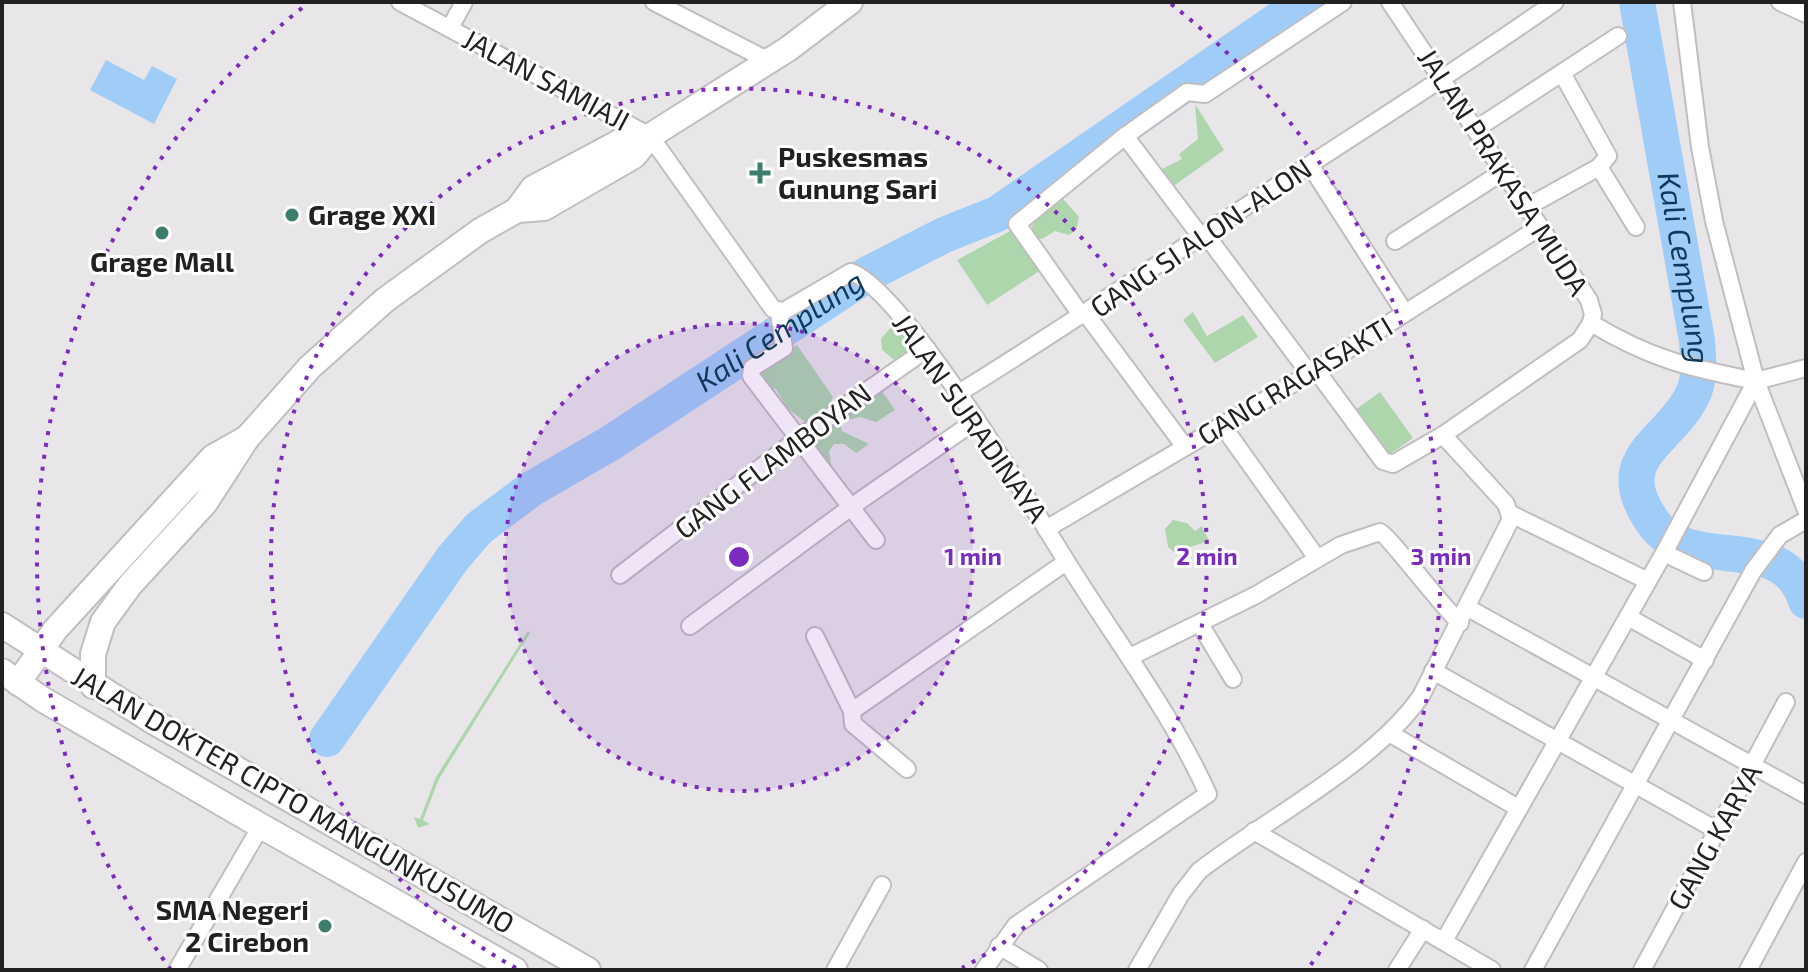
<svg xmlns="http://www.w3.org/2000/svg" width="1808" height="972" viewBox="0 0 1808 972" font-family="'Exo 2',sans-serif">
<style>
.green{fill:#aed6ad}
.water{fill:#a0cdf8}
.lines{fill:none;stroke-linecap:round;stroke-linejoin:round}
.river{stroke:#a0cdf8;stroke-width:36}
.minor-casing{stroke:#c1bec1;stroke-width:20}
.secondary-casing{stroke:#c1bec1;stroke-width:28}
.minor{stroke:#fff;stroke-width:16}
.secondary{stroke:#fff;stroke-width:24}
.ring{fill:none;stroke:#7b2cbf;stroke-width:4;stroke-dasharray:4 8}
.poi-dot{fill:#3d7d6c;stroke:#fff;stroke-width:3}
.labels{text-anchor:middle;stroke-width:6;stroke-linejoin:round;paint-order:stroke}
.street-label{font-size:28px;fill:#222122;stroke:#fff}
.poi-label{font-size:28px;font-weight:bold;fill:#222122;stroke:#fff;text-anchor:start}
.water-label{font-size:30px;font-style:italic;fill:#0f395c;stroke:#fff}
.centre{fill:#7b2cbf;stroke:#fff;stroke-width:4}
.ring-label{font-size:24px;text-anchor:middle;font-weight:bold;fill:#7b2cbf;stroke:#fff;stroke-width:6;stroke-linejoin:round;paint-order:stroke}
</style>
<rect width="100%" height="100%" fill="#e9e6ea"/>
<!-- green -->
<g class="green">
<polygon points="1195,104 1224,150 1168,190 1129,138 1141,128 1144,134 1138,138 1158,171 1182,159 1179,154 1198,139"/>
<polygon points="1063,199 1079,217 1076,230 1069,235 1055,231 1042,239 1035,238 1031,231 1035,216"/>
<polygon points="1012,230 1041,270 987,305 957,260"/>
<polygon points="1193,312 1207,336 1243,315 1258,337 1215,363 1183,320"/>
<polygon points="891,327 915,342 918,351 899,364 882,350 881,339"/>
<polygon points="797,345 833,397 828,409 809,425 787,408 776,389 770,388 756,371"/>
<polygon points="879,387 895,410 876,422 860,417 840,422 842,431 869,444 856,453 844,444 834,444 829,451 832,470 810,445 811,439"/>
<polygon points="1380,392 1413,438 1386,457 1351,413"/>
<polygon points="1173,520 1187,523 1195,531 1202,526 1209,541 1174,552 1168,547 1165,529"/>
<polygon points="528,631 530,633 439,779 423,820 430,824 418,828 414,817 420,819 436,777"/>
</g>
<!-- water -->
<polygon class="water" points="106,60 144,80 152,66 177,79 154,124 90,90"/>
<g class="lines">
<!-- river -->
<g class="river">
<path id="s1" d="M1637,2L1697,341C1698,359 1701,379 1692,396C1668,444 1608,457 1652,521C1689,577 1783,526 1806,601"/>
<path id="s2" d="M327,739L453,558L479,528L531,489L609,444L868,274L944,235L997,214L1304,2"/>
</g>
<!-- minor casing -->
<g class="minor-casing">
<g id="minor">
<path d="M400,2L650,136L773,309L784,311L851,272C902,289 1031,505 1065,559C1113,637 1170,710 1208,794L1016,925L984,970"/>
<polyline points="654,2 769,61"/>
<path d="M1390,2L1589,300L1593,314L1591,323C1650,359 1690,368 1756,381L1806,510"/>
<polyline points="1780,2 1806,14"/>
<polyline points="450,28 464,2"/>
<polyline points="1476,129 1618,36"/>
<polyline points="1125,136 1202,238"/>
<polyline points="1310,165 1405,313"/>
<polyline points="1599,167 1636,227"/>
<polyline points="1527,207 1599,167 1608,156 1562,73"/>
<polyline points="1206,235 1309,373"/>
<polyline points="1395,241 1504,171"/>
<polyline points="779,312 784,348 752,368 751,376 876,540"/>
<polyline points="1316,370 1383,461 1393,464 1443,435 1580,340 1591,323"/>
<polyline points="1756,381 1806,368"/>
<path d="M957,394C1066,327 1171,255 1277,186C1370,125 1464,66 1555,2"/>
<polyline points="1222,425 1317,558"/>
<polyline points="1185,447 1087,315 1079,312 1017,224 1125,136 1187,92 1205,94 1343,2"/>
<polyline points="1511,514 1648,581"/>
<polyline points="1046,529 1316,370 1540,227"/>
<polyline points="1664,553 1704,572"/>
<polyline points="620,575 799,438 927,349"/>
<polyline points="1468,608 1806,795"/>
<polyline points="1628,617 1705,660"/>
<polyline points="1200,624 1233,679"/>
<polyline points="690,626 851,507 975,421"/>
<polyline points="815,636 852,711 1066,562"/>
<path d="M1130,657L1256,595L1341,545L1380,532C1388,535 1444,609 1460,623"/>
<polyline points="1433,671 1718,831"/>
<polyline points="852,711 853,724 907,769"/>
<polyline points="1389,733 1518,808"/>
<polyline points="1254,831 1492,970"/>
<polyline points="1444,941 1664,553 1756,381 1714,221 1700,147 1682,2"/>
<polyline points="999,946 1039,970"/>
<polyline points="177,970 261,826"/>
<polyline points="835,970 882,885"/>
<path d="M1137,970L1181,894L1199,871C1266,819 1374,764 1421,696L1511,519L1506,504L1443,435"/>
<polyline points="1397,970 1423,929"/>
<polyline points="1533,970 1753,571 1780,535 1806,520"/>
<polyline points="1642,970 1786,702"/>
<polyline points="1748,970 1806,862"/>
</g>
</g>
<!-- secondary casing -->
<g class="secondary-casing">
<g id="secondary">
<polyline points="517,210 544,208 634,156 650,136 788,49 850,2"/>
<polyline points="2,625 149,719 588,970"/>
<polyline points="2,671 42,699 261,826 515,970"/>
<polyline points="18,683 55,630 213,457 247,438"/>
<polyline points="93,686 93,654 103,622 130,585 205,503 247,438 310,367 385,300 480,231 517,210 533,188 625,139 650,136"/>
</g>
</g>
<!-- minor -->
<use href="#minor" class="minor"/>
<!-- secondary -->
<use href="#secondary" class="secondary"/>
</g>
<!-- distance rings -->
<circle cx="739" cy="557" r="234" fill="#7b2cbf" fill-opacity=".12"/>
<g class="ring">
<circle cx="739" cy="557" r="234"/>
<path d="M516 968A468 468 0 1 1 962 968"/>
<path d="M171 970A702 702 0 0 1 307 4M1171 4A702 702 0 0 1 1307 970"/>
</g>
<!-- markers -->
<g class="poi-dot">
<path d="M756 161h8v8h8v8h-8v8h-8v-8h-8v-8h8z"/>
<circle cx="292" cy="215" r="8"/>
<circle cx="162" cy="233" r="8"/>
<circle cx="325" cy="926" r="8"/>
</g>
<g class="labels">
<!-- street labels -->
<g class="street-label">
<text transform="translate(546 80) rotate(28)" y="10">JALAN SAMIAJI</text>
<text transform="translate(1503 172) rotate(57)" y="10">JALAN PRAKASA MUDA</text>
<text transform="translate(1201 238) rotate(-34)" y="10">GANG SI ALON-ALON</text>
<text transform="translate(1295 381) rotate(-31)" y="10">GANG RAGASAKTI</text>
<text transform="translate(970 418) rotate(55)" y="10">JALAN SURADINAYA</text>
<text transform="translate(773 461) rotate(-37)" y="10">GANG FLAMBOYAN</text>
<text transform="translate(293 800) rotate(30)" y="10">JALAN DOKTER CIPTO MANGUNKUSUMO</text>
<text transform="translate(1715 837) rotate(-61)" y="10">GANG KARYA</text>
</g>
<!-- poi labels -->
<g class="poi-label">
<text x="778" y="167">Puskesmas<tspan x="778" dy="32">Gunung Sari</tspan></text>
<text x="308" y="225">Grage XXI</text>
<text x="162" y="272" text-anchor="middle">Grage Mall</text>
<text x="309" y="920" text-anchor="end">SMA Negeri<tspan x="309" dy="32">2 Cirebon</tspan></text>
</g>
<!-- water labels -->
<g class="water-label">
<text dy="10" stroke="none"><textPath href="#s1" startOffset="270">Kali Cemplung</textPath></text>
<text dy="10" stroke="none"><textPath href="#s2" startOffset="620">Kali Cemplung</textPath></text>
</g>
</g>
<circle cx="739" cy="557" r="12" class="centre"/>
<g class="ring-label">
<text x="973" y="565">1 min</text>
<text x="1207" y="565">2 min</text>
<text x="1441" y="565">3 min</text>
</g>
<!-- border -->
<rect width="1808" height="972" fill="none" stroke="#222122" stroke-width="8"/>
</svg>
